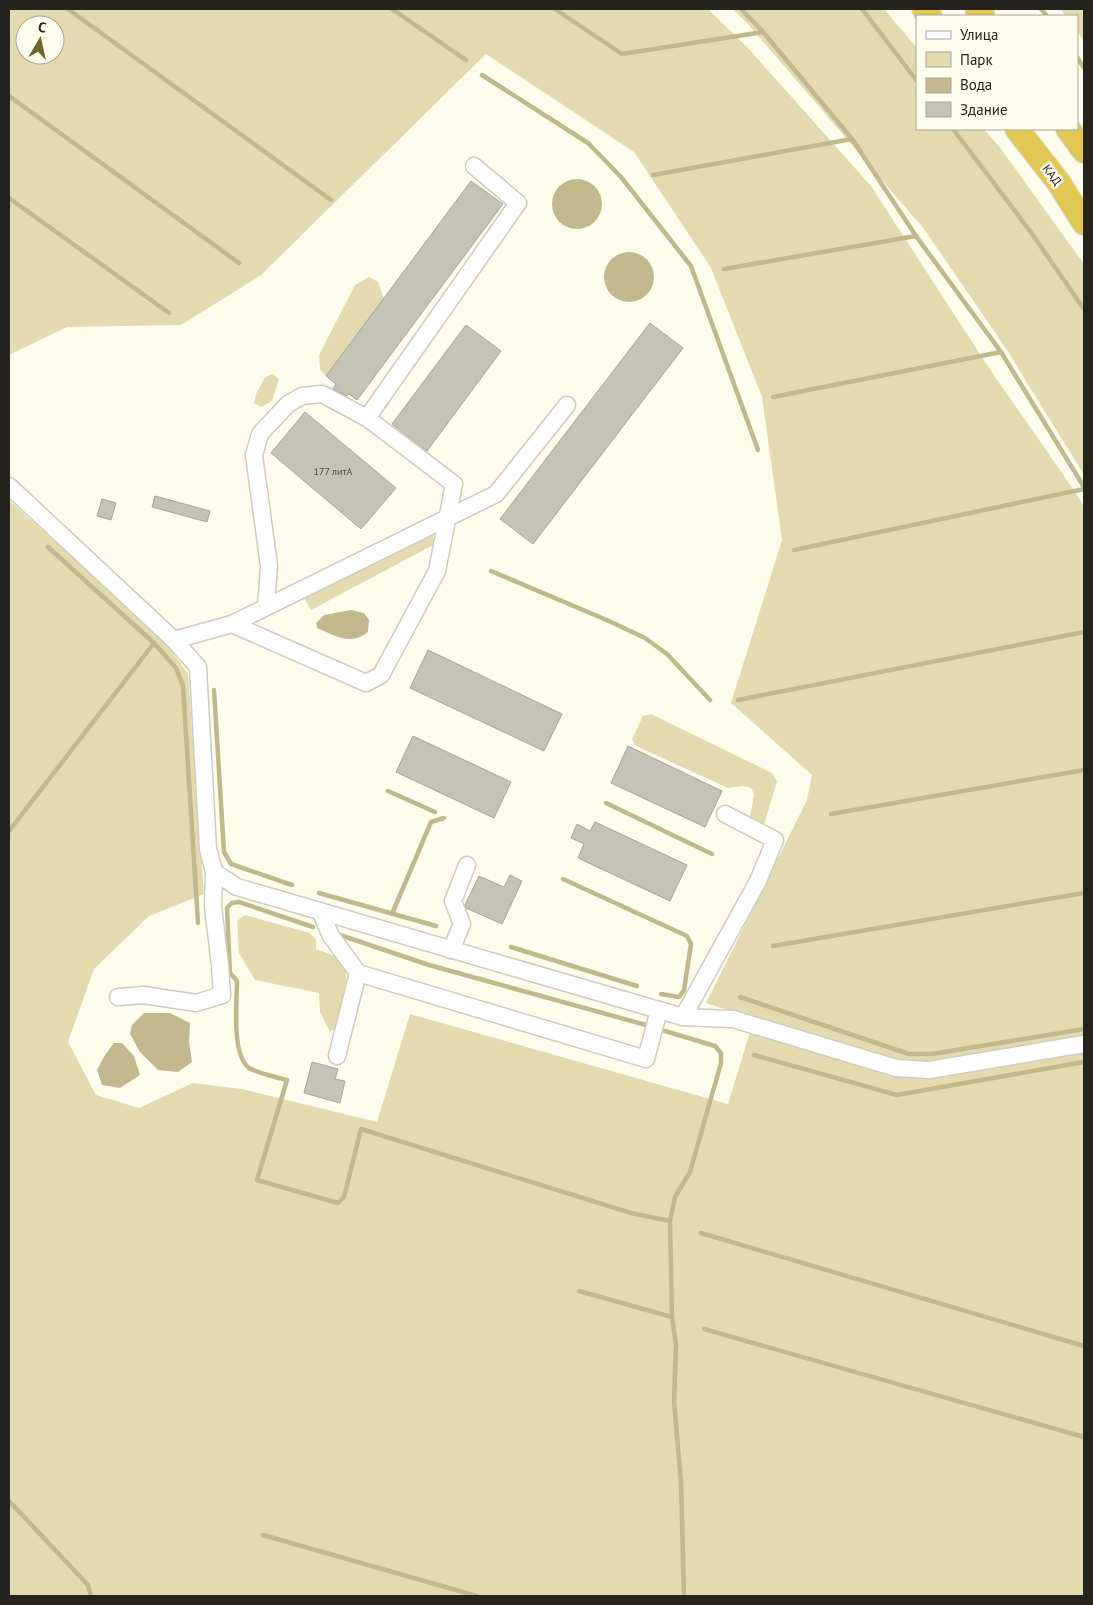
<svg xmlns="http://www.w3.org/2000/svg" width="1093" height="1605" viewBox="0 0 1093 1605" font-family="'PT Sans',sans-serif">
<style>
.green{fill:#e3daaf;fill-rule:evenodd}
.water{fill:#c2b88d}
.lines{fill:none;stroke-linecap:round;stroke-linejoin:round}
.stream{stroke:#c2b88d;stroke-width:4.5}
.building{fill:#c5c3b5;stroke:#a8a598}
.minor-casing{stroke:#cfccbe;stroke-width:19}
.highway-casing{stroke:#e0e0e0;stroke-width:26}
.minor{stroke:#fff;stroke-width:16}
.highway{stroke:#e1c853;stroke-width:24}
.labels{text-anchor:middle;stroke-width:5;stroke-linejoin:round;paint-order:stroke}
.number-label{font-size:10px;fill:#4c4b44}
.street-label{font-size:12px;fill:#24231e;stroke:#fffcee}
</style>
<rect width="100%" height="100%" fill="#fffcee"/>
<!-- green -->
<g class="green">
<path d="M9,9H708L748,48L871,186L987,365L1080,499L1084,508V1596H9V500L167,644L188,674L204,894L149,916L94,969L68,1042L96,1095L139,1108L193,1083L242,1089L377,1122L410,1014L728,1104L754,1019L706,1003L807,800L812,775L731,703L782,540L762,397L711,268L634,152L486,54L261,275L181,325L67,327L9,355ZM25,25H55V55H25Z"/>
<polygon points="733,9 884,9 917,48 917,129 984,129 1001,149 1084,264 1084,475 1005,347 924,229 748,24"/>
<polygon points="1060,9 1084,9 1084,41 1077,31 1077,16 1066,16"/>
<polygon points="369,277 378,282 384,299 326,376 320,369 319,355 355,285"/>
<polygon points="273,374 279,379 272,401 261,407 254,403 256,394 265,377"/>
<polygon points="426,532 433,536 435,544 311,610 302,594"/>
<polygon points="651,714 772,773 777,781 764,825 756,824 750,818 754,794 751,788 743,786 728,788 636,746 632,739 643,716"/>
<path d="M245,915L310,933L316,940V949L335,956L346,967C346,988 350,1019 330,1032L320,1012L319,993L255,980L239,953L237,921Z"/>
</g>
<!-- water -->
<g class="water">
<circle cx="577" cy="204" r="25"/>
<circle cx="629" cy="277" r="25"/>
<path d="M351,610L364,613L369,620L368,632C350,646 336,636 317,628L316,623L324,615Z"/>
<polygon points="144,1013 170,1013 190,1023 189,1042 192,1062 178,1072 158,1070 140,1052 130,1034 132,1025"/>
<polygon points="114,1043 122,1043 134,1056 140,1075 120,1088 102,1085 97,1070 105,1055"/>
</g>
<g class="lines">
<!-- stream -->
<g class="stream">
<polyline points="68,9 331,200"/>
<polyline points="392,9 466,60"/>
<polyline points="555,9 622,54 763,32"/>
<polyline points="741,9 763,32 852,139 916,236 1001,352 1084,487"/>
<polyline points="862,9 917,81"/>
<polyline points="1041,9 1047,16"/>
<polyline points="1077,57 1084,68"/>
<polyline points="482,75 588,143 621,177 691,266 758,450"/>
<polyline points="9,96 239,263"/>
<polyline points="953,129 1030,231 1084,309"/>
<polyline points="653,175 852,139"/>
<polyline points="9,198 169,313"/>
<polyline points="724,269 916,236"/>
<polyline points="773,397 1001,352"/>
<polyline points="48,547 154,643 176,668 183,686 198,923"/>
<polyline points="794,550 1084,489"/>
<polyline points="491,571 609,621 645,638 667,654 710,700"/>
<polyline points="214,690 224,852 231,864 292,885"/>
<polyline points="738,700 1084,632"/>
<polyline points="388,791 435,812"/>
<polyline points="606,803 712,854"/>
<polyline points="831,814 1084,770"/>
<polyline points="9,831 154,643"/>
<polyline points="563,879 687,936 691,944 684,990 679,997 661,994"/>
<polyline points="319,893 436,926"/>
<polyline points="392,914 431,822 444,818"/>
<path d="M313,927L239,902L232,903L227,908L230,973L237,981C237,1002 231,1054 249,1068C256,1072 278,1078 287,1080L257,1180L338,1203L344,1197L361,1129L631,1213L670,1221"/>
<polyline points="340,935 429,965 646,1025"/>
<polyline points="773,946 1084,893"/>
<polyline points="511,947 637,986"/>
<polyline points="740,997 909,1054 932,1054 1084,1029"/>
<polyline points="665,1031 715,1046 721,1053 721,1063 690,1172 675,1197 670,1221 672,1317 676,1345 674,1401 681,1482 684,1596"/>
<polyline points="754,1055 897,1095 1084,1062"/>
<polyline points="701,1233 1084,1346"/>
<polyline points="579,1291 672,1317"/>
<polyline points="704,1329 1084,1437"/>
<polyline points="9,1501 88,1585 91,1596"/>
<polyline points="263,1535 477,1596"/>
</g>
</g>
<!-- building -->
<g class="building">
<polygon points="471,181 503,204 357,400 349,394 347,396 333,389 336,384 326,376"/>
<polygon points="650,323 683,348 533,544 500,519"/>
<polygon points="466,325 501,351 427,451 392,424"/>
<polygon points="305,412 396,488 361,529 271,453"/>
<polygon points="155,496 210,511 207,522 152,507"/>
<polygon points="102,499 116,503 111,520 97,516"/>
<polygon points="428,650 562,714 544,751 410,688"/>
<polygon points="413,736 511,782 494,818 396,772"/>
<polygon points="628,746 722,791 705,827 611,783"/>
<polygon points="595,822 687,865 670,901 578,858 584,844 571,838 577,824 590,831"/>
<polygon points="510,875 522,881 502,924 466,908 465,905 479,876 504,887"/>
<polygon points="312,1062 338,1069 335,1079 345,1081 340,1103 304,1093"/>
</g>
<g class="lines">
<!-- minor casing -->
<g class="minor-casing">
<g id="minor">
<polyline points="367,418 518,203 474,166"/>
<polyline points="9,486 174,640 198,667 208,849 214,872 237,887 683,1017 733,1019 896,1068 929,1070 1084,1044"/>
<polyline points="232,624 496,494 567,405"/>
<polyline points="174,640 232,624 366,683 381,675 437,571 454,484 367,418 322,394 302,396 288,404 260,434 254,455 269,566 266,607"/>
<polyline points="320,911 331,936 358,973 337,1056"/>
<polyline points="451,950 462,924 453,901 467,865"/>
<polyline points="358,973 646,1059 659,1010"/>
<polyline points="118,997 144,995 196,1003 222,995 220,965 213,907 214,872"/>
<polyline points="683,1017 758,881 775,840 725,814"/>
</g>
</g>
<!-- highway casing -->
<g class="highway-casing">
<g id="highway">
<polyline points="924,9 930,16"/>
<polyline points="977,9 983,16"/>
<polyline points="1017,129 1059,183 1084,223"/>
<polyline points="1068,129 1084,151"/>
</g>
</g>
<!-- minor -->
<use href="#minor" class="minor"/>
<!-- highway -->
<use href="#highway" class="highway"/>
</g>
<g class="labels">
<!-- number labels -->
<g class="number-label">
<text x="333" y="475">177 литА</text>
</g>
<!-- street labels -->
<g class="street-label">
<text transform="translate(1052 175) rotate(53)" y="4">КАД</text>
</g>
</g>
<!-- border -->
<rect width="1093" height="1605" fill="none" stroke="#24231e" stroke-width="20"/>
<!-- legend -->
<rect x="916" y="15" width="162" height="115" fill="#fffcee" stroke="#a7a59b"/>
<rect x="926" y="31" width="25" height="8" fill="#ffffff" stroke="#a7a59b"/>
<text x="960" y="40" font-size="15" fill="#24231e">Улица</text>
<rect x="926" y="52" width="25" height="15" fill="#e3daaf" stroke="#a7a59b"/>
<text x="960" y="65" font-size="15" fill="#24231e">Парк</text>
<rect x="926" y="78" width="25" height="15" fill="#c2b88d" stroke="#a7a59b"/>
<text x="960" y="90" font-size="15" fill="#24231e">Вода</text>
<rect x="926" y="102" width="25" height="15" fill="#c5c3b5" stroke="#a7a59b"/>
<text x="960" y="115" font-size="15" fill="#24231e">Здание</text>
<!-- north arrow -->
<g transform="translate(40 40) rotate(9)"><circle r="24" fill="#fffcee" stroke="#a7a59b"/>
<path d="M0-4L9 19L0 12L-9 19Z" fill="#706531"/>
<text y="-8" font-size="14" font-weight="bold" text-anchor="middle" fill="#24231e">С</text>
</g>
</svg>
